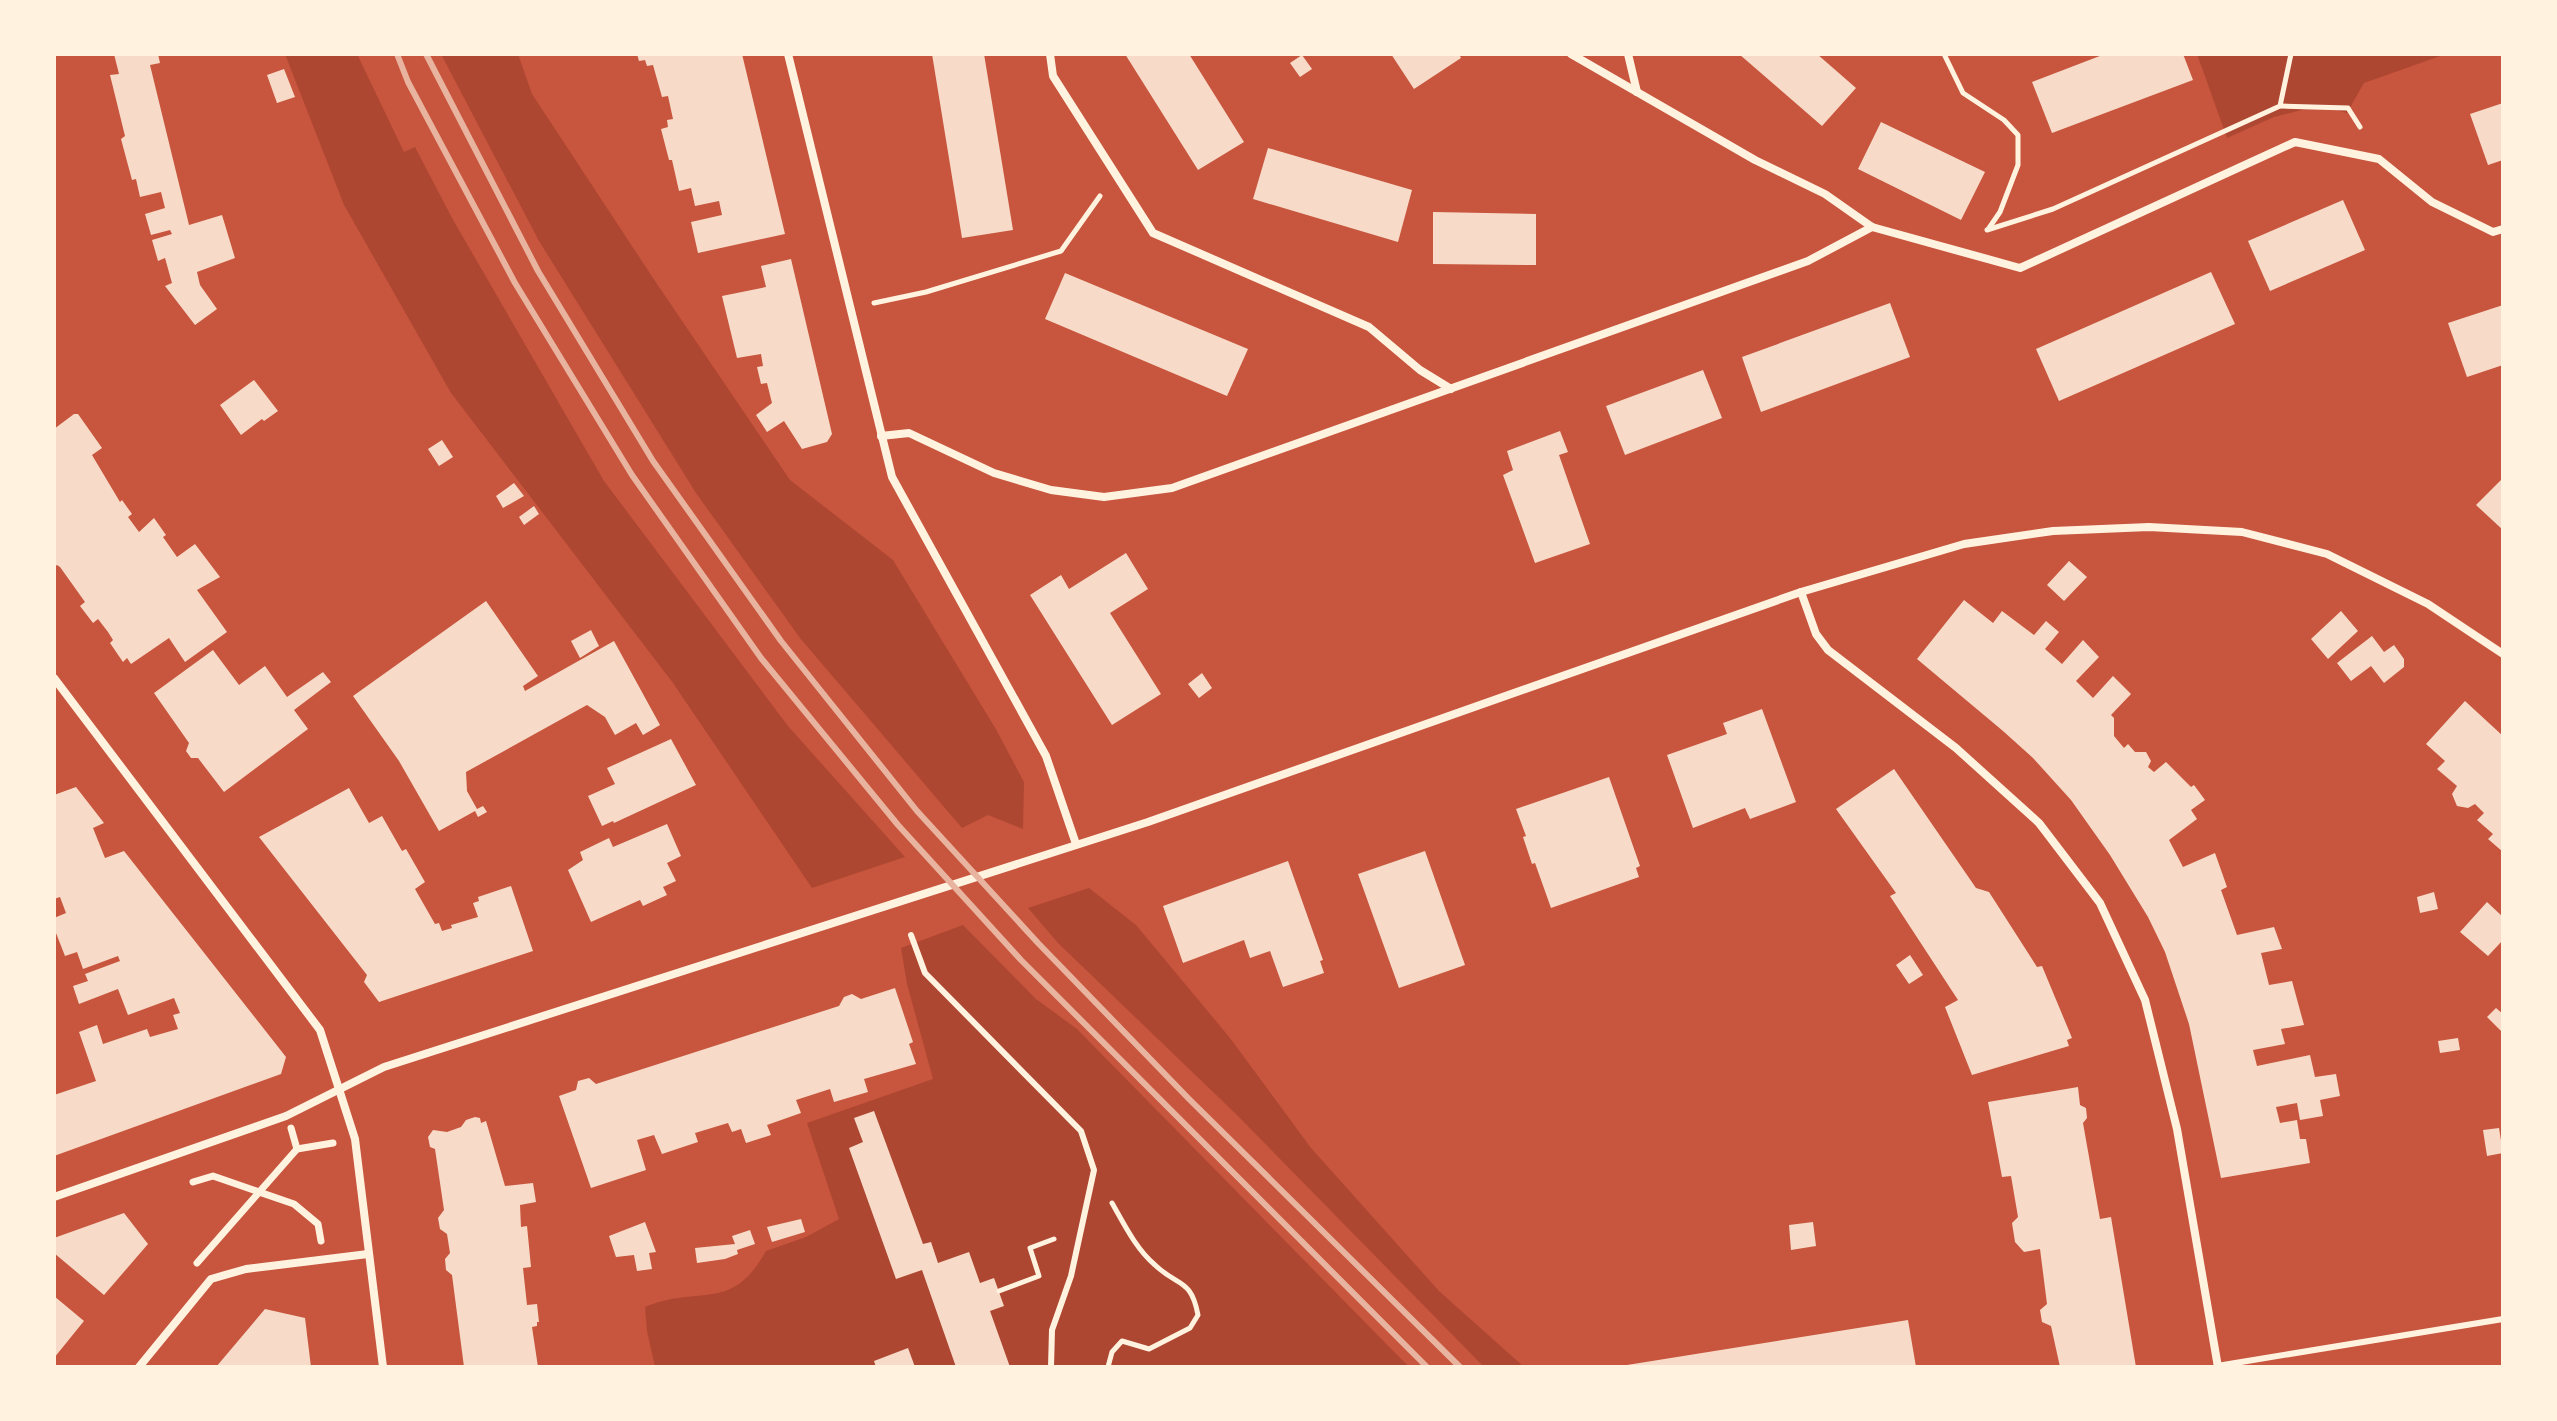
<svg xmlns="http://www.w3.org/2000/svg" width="2557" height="1421" viewBox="0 0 2557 1421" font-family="Rubik,sans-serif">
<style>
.green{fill:#ae4732}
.building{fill:#f7dbc8}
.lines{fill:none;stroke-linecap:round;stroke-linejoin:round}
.path{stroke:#fff3e0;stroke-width:5}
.service{stroke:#fff3e0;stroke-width:6}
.pedestrian{stroke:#fff3e0;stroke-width:7}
.minor{stroke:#fff3e0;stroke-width:8}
.rail{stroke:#e9b49f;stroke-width:6}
</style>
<rect width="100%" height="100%" fill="#c8553d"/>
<!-- green -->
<g class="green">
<polygon points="285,54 357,54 404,152 415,147 452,218 604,481 788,726 905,857 812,888 673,683 451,393 344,205"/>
<polygon points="441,54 518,54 532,94 655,281 790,480 893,560 997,731 1024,782 1023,829 988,815 962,828 800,638 696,493 539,241"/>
<polygon points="2197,54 2446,54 2364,83 2347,113 2321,105 2274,117 2227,138"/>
<polygon points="1089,888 1136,925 1230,1038 1311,1148 1439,1291 1524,1367 1484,1367 1237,1115 1058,943 1028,908"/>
<path d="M963,925L1036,999L1077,1029L1409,1367H655L647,1331L645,1307C700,1284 731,1314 766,1251L806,1237L839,1219L807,1123L933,1079L907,984L901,948Z"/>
</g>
<!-- building -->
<g class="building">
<polygon points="114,54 158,54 160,63 150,65 189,225 222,215 235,258 197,272 200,285 217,309 195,325 165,286 172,283 165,258 158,261 152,240 172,234 170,230 151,235 145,214 165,208 161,192 140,197 136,179 132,180 121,139 125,136 110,75 119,74"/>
<polygon points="637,54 742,54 785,234 698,253 691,222 722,215 719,201 695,206 691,188 679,191 672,160 669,160 661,129 668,127 667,120 673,119 668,96 662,97 653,65 647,66 645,60 639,61"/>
<polygon points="932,54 984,54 1013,230 962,238"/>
<polygon points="1125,54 1189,54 1244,142 1198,170"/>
<polygon points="1391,54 1459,54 1461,58 1414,89"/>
<polygon points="1739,54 1817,54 1856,88 1822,126"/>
<polygon points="2105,54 2183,54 2193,80 2052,133 2032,82"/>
<polygon points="1302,55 1312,69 1300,77 1290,63"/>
<polygon points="284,69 295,97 277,103 267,75"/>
<polygon points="2503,103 2503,160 2488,165 2470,114"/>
<polygon points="1881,122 1985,172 1961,220 1858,169"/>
<polygon points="1268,148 1412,190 1398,242 1253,199"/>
<polygon points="2343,200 2365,250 2270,291 2248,241"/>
<polygon points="1433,212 1536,214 1536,265 1433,264"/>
<polygon points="791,259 832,434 827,442 802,449 784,421 767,432 756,415 772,403 767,383 761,384 757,367 763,366 761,354 737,358 722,296 766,287 761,266"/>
<polygon points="2211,272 2235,324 2059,401 2036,349"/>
<polygon points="1065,273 1248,349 1227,396 1045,319"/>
<polygon points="1890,303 1910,357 1761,412 1742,357"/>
<polygon points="2503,305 2503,365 2467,377 2448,323"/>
<polygon points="1703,370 1722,418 1625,455 1606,406"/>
<polygon points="254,380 278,411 264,421 262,419 241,435 220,405"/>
<polygon points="74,414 78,414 102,448 92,455 120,502 122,500 132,514 128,517 139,532 154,518 166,535 163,537 177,557 195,544 220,577 197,590 227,632 185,662 169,638 131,664 127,658 123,662 110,643 113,640 108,632 98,619 93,623 80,606 85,602 60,567 57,565 54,567 54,429"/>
<polygon points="1560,431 1568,452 1559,455 1590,544 1535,563 1503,475 1513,470 1507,451"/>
<polygon points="442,440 453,457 439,466 428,449"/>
<polygon points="2503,478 2503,530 2476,505"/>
<polygon points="514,483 524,496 503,508 496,496"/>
<polygon points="534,506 539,514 524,525 519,517"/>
<polygon points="1126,553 1148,589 1110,613 1161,694 1112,725 1030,595 1061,575 1069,589"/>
<polygon points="2069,561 2087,577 2064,601 2047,585"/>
<polygon points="1964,600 1993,623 2002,611 2034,635 2046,621 2059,632 2045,649 2062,664 2083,640 2099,657 2076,681 2093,698 2113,676 2131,694 2111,715 2114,718 2114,736 2124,748 2128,744 2135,752 2146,752 2151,761 2148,767 2154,772 2166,762 2191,787 2194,785 2205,800 2191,810 2197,819 2169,840 2183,867 2215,853 2227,887 2221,890 2237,935 2274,927 2282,949 2261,953 2269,985 2292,981 2304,1025 2281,1029 2285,1044 2253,1050 2257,1066 2310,1055 2315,1077 2336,1074 2340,1096 2320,1100 2323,1116 2300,1120 2297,1103 2276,1107 2280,1123 2297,1120 2300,1139 2306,1139 2310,1163 2221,1178 2189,1024 2165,952 2148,917 2110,855 2071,800 2033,758 2003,731 1917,659"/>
<polygon points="486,601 538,676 523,686 525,691 614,641 660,725 643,735 636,723 615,735 605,717 587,705 466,772 467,791 477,809 483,806 487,812 478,817 475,811 439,831 399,761 353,696"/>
<polygon points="2341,611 2358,631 2328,659 2311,639"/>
<polygon points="591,630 599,646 580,658 571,641"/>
<polygon points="2372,636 2384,652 2394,645 2404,659 2404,667 2384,683 2371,666 2351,681 2337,663"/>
<polygon points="213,650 239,685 265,666 287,697 323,672 331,682 294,710 308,729 224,792 198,758 191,758 186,751 189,743 154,693"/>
<polygon points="1202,673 1212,688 1199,698 1188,684"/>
<polygon points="2465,701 2503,736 2503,852 2488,839 2493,834 2477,820 2484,813 2475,804 2468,808 2457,806 2452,794 2457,786 2437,769 2445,761 2426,744"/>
<polygon points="1762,709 1796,802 1750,819 1745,808 1693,828 1667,755 1727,734 1723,723"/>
<polygon points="671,739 696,785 614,823 613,821 602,826 588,796 615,784 607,768"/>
<polygon points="1894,769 1976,888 1989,892 2037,967 2042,966 2072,1038 2067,1040 2069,1046 1972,1075 1945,1007 1958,1000 1890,896 1896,893 1836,809"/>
<polygon points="1609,777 1640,866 1636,868 1639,877 1551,908 1535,863 1532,864 1523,837 1526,836 1516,809"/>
<polygon points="76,787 104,823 93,828 105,858 124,851 286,1057 281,1074 54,1156 54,1095 96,1081 79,1032 97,1025 103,1044 147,1029 150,1037 178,1029 173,1015 180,1013 174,998 128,1015 118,989 79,1004 73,986 88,981 85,974 120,961 118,956 83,969 77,952 65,956 54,928 54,918 66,913 60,897 54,899 54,795"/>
<polygon points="349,788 369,823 382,816 402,851 406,849 425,882 415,889 435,924 439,923 442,931 452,928 451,925 478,917 473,903 479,901 478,897 511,886 533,951 379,1002 364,982 367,975 259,837"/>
<polygon points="667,824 681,856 667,863 676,881 663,887 667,895 643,906 640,900 591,922 568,870 583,860 580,852 609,838 613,847"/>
<polygon points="1425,851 1465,965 1399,988 1358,874"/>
<polygon points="1288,861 1323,960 1320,961 1324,973 1283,987 1270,951 1250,958 1244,940 1183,963 1163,906"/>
<polygon points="2434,892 2438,909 2420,913 2417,897"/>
<polygon points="2487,902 2503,917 2503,940 2488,956 2460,932"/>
<polygon points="1910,955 1923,975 1909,984 1896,965"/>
<polygon points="895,988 913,1042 909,1044 916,1064 864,1079 868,1092 834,1102 830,1089 796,1100 801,1113 767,1125 771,1135 746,1143 741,1129 732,1132 728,1123 695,1133 698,1142 662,1154 654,1135 637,1140 646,1170 591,1188 559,1096 576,1090 578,1081 589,1078 596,1084 839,1006 844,997 852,994 861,999"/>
<polygon points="2496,1008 2503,1014 2501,1031 2487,1017"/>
<polygon points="2458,1038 2460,1050 2440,1053 2438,1041"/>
<polygon points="2078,1087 2080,1105 2086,1108 2087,1118 2083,1123 2100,1219 2111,1217 2136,1367 2060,1367 2051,1326 2042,1322 2040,1310 2047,1304 2040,1249 2024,1252 2015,1242 2012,1223 2018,1217 2011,1176 2002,1177 1988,1102"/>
<polygon points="874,1111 923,1244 931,1242 938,1263 969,1252 980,1283 994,1278 1004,1306 990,1311 1010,1367 956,1367 922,1270 896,1279 849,1148 863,1142 854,1118"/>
<polygon points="475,1117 480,1118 481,1123 486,1121 505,1186 533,1183 536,1202 520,1205 521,1227 527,1226 531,1267 523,1268 527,1305 537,1304 539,1322 537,1322 537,1326 532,1327 538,1367 464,1367 452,1275 446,1270 445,1259 450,1253 447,1234 440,1229 438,1218 444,1210 435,1149 430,1147 428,1137 433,1130 447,1132 461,1127 466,1120"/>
<polygon points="2499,1128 2503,1153 2487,1156 2483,1130"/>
<polygon points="124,1213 148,1244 104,1295 54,1253 54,1238"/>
<polygon points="801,1219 805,1232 772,1242 767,1227"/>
<polygon points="645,1222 656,1252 649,1253 652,1269 637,1271 634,1255 616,1257 609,1236"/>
<polygon points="1813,1222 1816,1246 1791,1250 1789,1225"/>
<polygon points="750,1230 755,1244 737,1250 738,1254 725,1259 697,1263 695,1248 735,1244 732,1236"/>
<polygon points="54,1296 84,1321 54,1358"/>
<polygon points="265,1309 305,1318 311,1367 216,1367"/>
<polygon points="1908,1320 1916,1367 1627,1367 1627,1365"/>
<polygon points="908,1348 915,1367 876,1367 874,1361"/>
</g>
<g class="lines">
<!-- path -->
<g class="path">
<polyline points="1944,54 1963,93 2004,120 2018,135 2018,165 2000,212 1989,228"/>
<polyline points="2281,106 2348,108 2360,127"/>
<polyline points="1987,230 2053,209 2280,106 2291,54"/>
<polyline points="874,303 926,292 1061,251 1100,196"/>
<polyline points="999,1291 1039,1276 1030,1248 1054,1239"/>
<path d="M1108,1367L1112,1352L1122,1341L1149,1349L1190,1328L1198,1315C1191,1278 1178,1287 1155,1265C1136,1249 1124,1224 1112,1203"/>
</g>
<!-- service -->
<g class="service">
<polyline points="911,935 925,973 1081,1131 1094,1170 1071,1276 1052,1330 1051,1367"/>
<polyline points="2217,1366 2503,1319"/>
</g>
<!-- pedestrian -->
<g class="pedestrian">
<polyline points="297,1149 333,1143"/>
<polyline points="193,1182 213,1176 294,1204 318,1224 321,1241"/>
<polyline points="197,1263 297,1149 291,1128"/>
</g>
<!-- minor -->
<g class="minor">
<polyline points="788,54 892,477 1046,756 1076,844"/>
<polyline points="1050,54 1053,76 1153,233 1369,327 1420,370 1451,389"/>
<polyline points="1571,54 1755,160 1825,194 1872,227 2020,268 2295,142 2379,159 2432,202 2493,232 2503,229"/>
<polyline points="1628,54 1637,92"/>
<polyline points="881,436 909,433 994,473 1051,490 1104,497 1172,488 1808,261 1872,227"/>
<polyline points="1801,592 1816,634 1828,650 1956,748 2039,823 2100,903 2145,1000 2177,1129 2218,1367"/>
<polyline points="54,678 320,1030 355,1139 383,1367"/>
<polyline points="54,1197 286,1116 384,1067 1148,822 1801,592 1964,544 2053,531 2149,527 2242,532 2327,554 2428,604 2503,654"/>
<polyline points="139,1367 211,1279 246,1269 368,1254"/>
</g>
<!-- rail -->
<g class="rail">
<polyline points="397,54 408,82 515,283 632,475 761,658 898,825 1021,960 1427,1367"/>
<polyline points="426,54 538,271 653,461 781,641 917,811 1038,943 1189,1099 1460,1367"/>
</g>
</g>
<!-- border -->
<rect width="2557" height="1421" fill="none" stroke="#fff3e0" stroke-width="112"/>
</svg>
